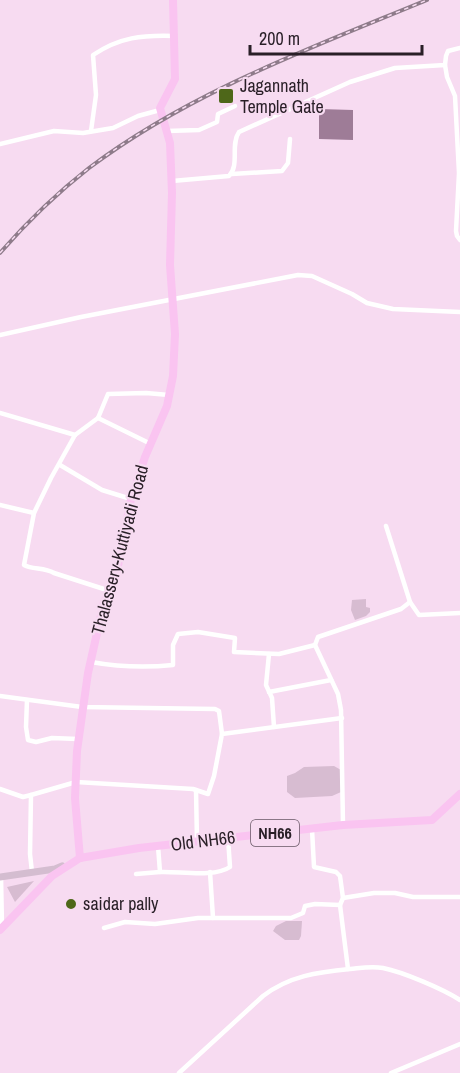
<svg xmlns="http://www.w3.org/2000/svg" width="460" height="1073" viewBox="0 0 460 1073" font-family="'Archivo Narrow',sans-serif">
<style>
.green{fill:#d7bcd1}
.water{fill:#9e7c97}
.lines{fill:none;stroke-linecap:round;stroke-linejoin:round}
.street{stroke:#fff;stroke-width:4.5}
.secondary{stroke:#d4bdd0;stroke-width:7}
.primary{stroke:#fac4f1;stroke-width:8}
.rail-casing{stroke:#8e7b8a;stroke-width:4}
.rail{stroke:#f7dbf1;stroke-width:1.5;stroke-dasharray:4.5;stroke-linecap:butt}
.poi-dot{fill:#4e6719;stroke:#f7dbf1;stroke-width:2}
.labels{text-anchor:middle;stroke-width:4.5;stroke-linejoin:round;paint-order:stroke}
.shield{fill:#f7dbf1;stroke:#675764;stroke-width:1.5}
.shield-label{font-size:16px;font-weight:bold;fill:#291f27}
.poi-label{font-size:18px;fill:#291f27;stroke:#f7dbf1;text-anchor:start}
.street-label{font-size:18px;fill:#291f27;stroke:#f7dbf1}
</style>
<rect width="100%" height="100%" fill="#f7dbf1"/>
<!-- green -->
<g class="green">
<polygon points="366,599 366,607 370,608 370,612 366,616 355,620 351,610 352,600"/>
<polygon points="334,766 341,770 341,792 332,796 295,798 287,792 287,776 295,773 304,767"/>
<polygon points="34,881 15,902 7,887"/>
<polygon points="286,921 302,921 301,936 299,940 285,940 273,931 276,926"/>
</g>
<!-- water -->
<polygon class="water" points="319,109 353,110 353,140 319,139"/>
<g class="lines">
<!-- street -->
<g class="street">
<polyline points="445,65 447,77 455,96 459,173 456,231 457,236 460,240"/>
<path d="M91,131L96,95L93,55C120,37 142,35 174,36"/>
<polyline points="167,131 199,130 217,122 218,114 235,106"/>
<polyline points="0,144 54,131 83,133 113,128 138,116 160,110"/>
<polyline points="232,174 282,171 288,163 290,139"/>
<path d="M172,181L229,176C240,165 230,145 239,132L350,82L395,68L445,65L446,56L448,51L460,48"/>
<polyline points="0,335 81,317 298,275 312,276 352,294 367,303 393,309 460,312"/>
<polyline points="0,413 75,435"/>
<polyline points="98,418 151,444"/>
<polyline points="60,465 102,490 131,499"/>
<polyline points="0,505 34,513"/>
<path d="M110,591L54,573C44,567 33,570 24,565L34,513L51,478L75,435L98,418L108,394L146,393L169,395"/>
<polyline points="410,602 419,615 460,613"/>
<polyline points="269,654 266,685 272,698 274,727"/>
<path d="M91,662C119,667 145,668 173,665V645L178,634L198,632L235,638L234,652L279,654L315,645"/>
<polyline points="269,692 331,680"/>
<polyline points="0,696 82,707 215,709 219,711 222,734"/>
<polyline points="27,700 26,727 28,740 36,742 52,738 78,739"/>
<polyline points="0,789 23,797 31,795"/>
<polyline points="196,790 197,842"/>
<polyline points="343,825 341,710 338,694 315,645 318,637 401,609 410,602 386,526"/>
<path d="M158,846L160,872C179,871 214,878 230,867L228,838"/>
<polyline points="32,872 30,854 31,795 76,782 193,789 208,794 214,776 222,734 342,718"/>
<polyline points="210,872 213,918"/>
<polyline points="136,874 160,872"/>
<polyline points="1,876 2,927"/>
<polyline points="343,898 374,893 395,893 413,897 460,897"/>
<polyline points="340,905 348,969"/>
<polyline points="104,928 125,922 155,924 198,918 291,918 303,913 305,906 315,904 340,905 343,898 340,876 336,872 314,867 312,829"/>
<path d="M179,1073L263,996C289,976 318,972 350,969C361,968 371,966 383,968C403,972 443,989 460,1000"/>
<polyline points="391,1073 460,1044"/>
</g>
<!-- secondary -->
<polyline class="secondary" points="0,877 55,869 62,866"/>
<!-- primary -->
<g class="primary">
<polyline points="80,858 75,798 77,751 88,673 104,602 115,581 131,499 145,457 167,406 173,376 175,334 170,265 172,193 170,143 160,108 175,79 173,0"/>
<polyline points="0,930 52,876 80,858 139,848 343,825 432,820 460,794"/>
</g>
<!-- rail casing -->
<g class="rail-casing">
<path id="rail" d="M0,253C27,222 57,193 89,168C190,92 311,48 427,0"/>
</g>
<!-- rail -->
<use href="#rail" class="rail"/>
</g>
<!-- markers -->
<g class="poi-dot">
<rect x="218" y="88" width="16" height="16" rx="3"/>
<circle cx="71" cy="904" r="6"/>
</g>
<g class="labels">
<!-- shield labels -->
<rect class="shield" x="251" y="820" width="48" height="26" rx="4.5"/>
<g class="shield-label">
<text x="275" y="839">NH66</text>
</g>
<!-- poi labels -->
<g class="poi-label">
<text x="240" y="92">Jagannath<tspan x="240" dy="21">Temple Gate</tspan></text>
<text x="83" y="910">saidar pally</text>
</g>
<!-- street labels -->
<g class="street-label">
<text transform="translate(120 550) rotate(-75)" y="6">Thalassery-Kuttiyadi Road</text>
<text transform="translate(203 841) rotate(-7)" y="6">Old NH66</text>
</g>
</g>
<!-- scale -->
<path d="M250 45v9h172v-9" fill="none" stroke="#291f27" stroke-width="3"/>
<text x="259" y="45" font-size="18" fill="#291f27" stroke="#f7dbf1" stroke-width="4.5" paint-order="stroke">200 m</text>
</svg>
